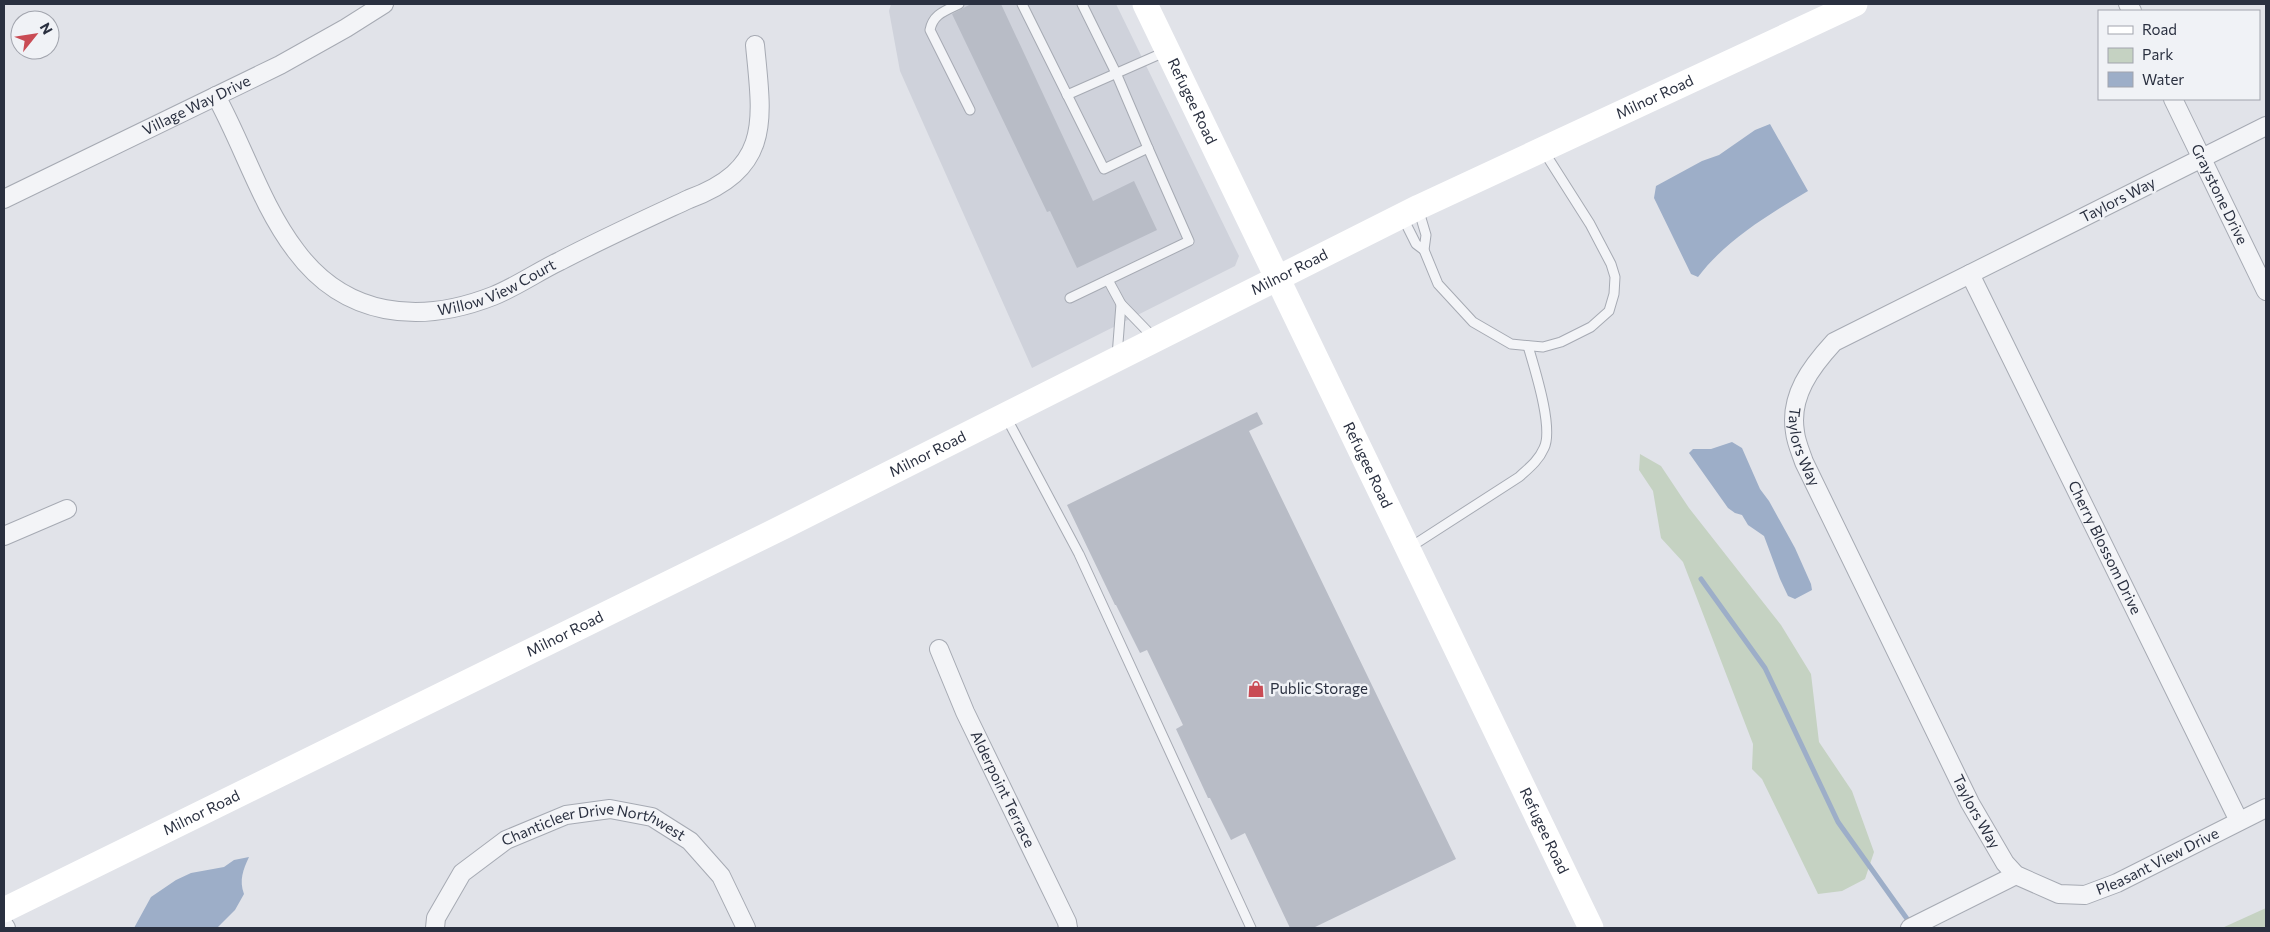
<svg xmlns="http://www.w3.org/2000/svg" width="2270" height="932" viewBox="0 0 2270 932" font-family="Commissioner,sans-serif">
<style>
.built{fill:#cfd2db}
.green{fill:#c5d2c2}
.water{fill:#9daec8}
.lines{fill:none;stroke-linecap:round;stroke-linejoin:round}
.stream{stroke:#9daec8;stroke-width:5}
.building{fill:#b8bcc6}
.lane-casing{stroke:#a6aab3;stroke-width:11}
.street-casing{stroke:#a6aab3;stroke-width:20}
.lane{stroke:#f3f4f7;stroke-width:9}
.street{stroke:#f3f4f7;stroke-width:18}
.secondary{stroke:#fff;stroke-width:25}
.labels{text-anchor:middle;stroke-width:5;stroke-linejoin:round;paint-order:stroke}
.street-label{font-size:15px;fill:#2a3040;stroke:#f0f2f6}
.poi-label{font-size:15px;fill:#2a3040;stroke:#f0f2f6;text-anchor:start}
</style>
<rect width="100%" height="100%" fill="#e1e3e9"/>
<!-- built -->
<polygon class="built" points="891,4 1116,4 1234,246 1239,256 1235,266 1032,368 900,71 889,11"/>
<!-- green -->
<g class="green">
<polygon points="1640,454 1661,466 1689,508 1781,625 1811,674 1819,742 1852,791 1874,852 1865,879 1842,891 1818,894 1762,779 1752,769 1753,744 1683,562 1661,538 1653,491 1639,470"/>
<polygon points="2266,908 2266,928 2222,928"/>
</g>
<!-- water -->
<g class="water">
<path d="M1770,124L1808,191C1768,215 1726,240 1698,277L1691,274L1654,198L1656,186L1702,161L1719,155L1755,130Z"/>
<polygon points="1732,442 1742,448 1760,489 1769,501 1795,548 1811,584 1812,590 1795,599 1788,596 1780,579 1764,536 1748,525 1742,515 1735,513 1728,508 1689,453 1693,449 1711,449"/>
<path d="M249,857C243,870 239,880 244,894L235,910L217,928H134L151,897L176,880L191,873L224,867L234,860Z"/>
</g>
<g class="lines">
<!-- stream -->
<polyline class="stream" points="1701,579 1765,668 1838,822 1910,923"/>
</g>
<!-- building -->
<g class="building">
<polygon points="971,4 1001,4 1093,201 1134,181 1157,230 1077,268 1050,211 1047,212 952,14"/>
<polygon points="1257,412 1263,424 1249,431 1456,859 1313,928 1290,928 1245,833 1231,840 1210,798 1208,798 1176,729 1183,725 1147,650 1140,653 1116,605 1115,605 1067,505"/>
</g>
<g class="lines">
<!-- lane casing -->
<g class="lane-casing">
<g id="lane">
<path d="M959,4C945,11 933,14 930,30L970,110"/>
<polyline points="1022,4 1104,169 1148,148 1189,241 1070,298"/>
<polyline points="1082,4 1116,73 1148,148"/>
<polyline points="1067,95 1167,51"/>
<polyline points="1418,208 1426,235 1424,250 1438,284 1473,322 1511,344 1543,347 1561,342 1591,327 1609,311 1614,294 1615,277 1611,264 1590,224 1543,150"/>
<polyline points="1403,218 1416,244 1424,250"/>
<polyline points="1108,280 1121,304 1154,338"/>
<polyline points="1117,356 1121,304"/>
<polyline points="1006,417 1079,554 1251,928"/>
<path d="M1409,548L1519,477C1529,468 1539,460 1544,448C1554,428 1534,367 1528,346"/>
</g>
</g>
<!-- street casing -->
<g class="street-casing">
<g id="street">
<polyline points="2128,4 2132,11"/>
<path id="s1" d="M216,96C244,147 261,205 296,251C345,317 419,325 493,296C516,287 537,272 560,261C602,239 646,219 689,199C773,168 762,119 755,45"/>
<path id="s2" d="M2173,99L2266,291"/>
<path id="s3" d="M2266,126L1834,342C1811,367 1789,396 1795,432C1796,442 1801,453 1804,462L1970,803L2005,863L2016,875L2059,894L2085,895L2117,883L2266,808"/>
<path id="s4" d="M4,199L280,65L346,28L384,4"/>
<path id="s5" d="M1970,274L2239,821"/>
<polyline points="4,536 67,509"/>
<path id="s6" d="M939,649L965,712L1067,922L1068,928"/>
<polyline points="4,925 6,928"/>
<path id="s7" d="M435,928L436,918L462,873L506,840L566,815L610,809L652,817L690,841L721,876L746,928"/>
<polyline points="1910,928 2016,875"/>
</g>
</g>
<!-- lane -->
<use href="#lane" class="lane"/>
<!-- street -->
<use href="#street" class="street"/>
<!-- secondary -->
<g class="secondary">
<path id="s8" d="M1145,4L1591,928"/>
<path id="s9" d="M4,910L783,527L1419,207L1855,4"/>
</g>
</g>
<!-- icons -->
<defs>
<g id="shop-bare" transform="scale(1.35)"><path d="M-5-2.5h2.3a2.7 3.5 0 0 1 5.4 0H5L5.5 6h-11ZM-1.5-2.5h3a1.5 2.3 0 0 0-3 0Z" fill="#c94b54" stroke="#f0f2f6" stroke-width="2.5" paint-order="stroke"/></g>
</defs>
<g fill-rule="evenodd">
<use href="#shop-bare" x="1256" y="689"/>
</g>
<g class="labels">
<!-- street labels -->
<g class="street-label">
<text dy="5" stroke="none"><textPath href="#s9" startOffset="1840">Milnor Road</textPath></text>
<text dy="5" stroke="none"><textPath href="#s8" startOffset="108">Refugee Road</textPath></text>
<text dy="5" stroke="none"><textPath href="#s4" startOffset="214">Village Way Drive</textPath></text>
<text dy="5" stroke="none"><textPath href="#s2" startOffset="106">Graystone Drive</textPath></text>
<text transform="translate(2118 200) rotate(-27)" y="5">Taylors Way</text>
<text dy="5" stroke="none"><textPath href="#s9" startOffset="1435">Milnor Road</textPath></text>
<text dy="5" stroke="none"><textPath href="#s1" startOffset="400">Willow View Court</textPath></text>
<text dy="5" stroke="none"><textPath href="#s3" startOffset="601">Taylors Way</textPath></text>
<text dy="5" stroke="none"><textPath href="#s9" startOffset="1030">Milnor Road</textPath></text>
<text dy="5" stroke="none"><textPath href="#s8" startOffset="512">Refugee Road</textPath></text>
<text dy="5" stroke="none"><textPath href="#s5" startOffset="305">Cherry Blossom Drive</textPath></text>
<text dy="5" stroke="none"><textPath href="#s9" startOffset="625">Milnor Road</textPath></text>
<text dy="5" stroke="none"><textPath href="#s6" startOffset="154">Alderpoint Terrace</textPath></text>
<text dy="5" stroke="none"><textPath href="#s3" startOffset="1006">Taylors Way</textPath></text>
<text dy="5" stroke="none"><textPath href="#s9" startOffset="220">Milnor Road</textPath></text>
<text dy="5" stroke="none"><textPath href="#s8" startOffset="918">Refugee Road</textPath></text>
<text dy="5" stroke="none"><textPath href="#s7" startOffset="210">Chanticleer Drive Northwest</textPath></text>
<text dy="5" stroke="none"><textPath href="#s3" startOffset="1234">Pleasant View Drive</textPath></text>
</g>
<!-- poi labels -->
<g class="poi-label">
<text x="1270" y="694">Public Storage</text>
</g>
</g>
<!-- border -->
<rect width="2270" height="932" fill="none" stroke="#2a3040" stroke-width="10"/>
<!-- legend -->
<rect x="2098" y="10" width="162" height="90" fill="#f0f2f6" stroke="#a1a4ad"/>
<rect x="2108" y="26" width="25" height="8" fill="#ffffff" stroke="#a1a4ad"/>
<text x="2142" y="35" font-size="15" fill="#2a3040">Road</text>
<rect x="2108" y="48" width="25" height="15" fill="#c5d2c2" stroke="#a1a4ad"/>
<text x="2142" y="60" font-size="15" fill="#2a3040">Park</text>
<rect x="2108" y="72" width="25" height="15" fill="#9daec8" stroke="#a1a4ad"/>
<text x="2142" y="85" font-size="15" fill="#2a3040">Water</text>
<!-- north arrow -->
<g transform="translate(35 35) rotate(60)"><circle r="24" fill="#f0f2f6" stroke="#a1a4ad"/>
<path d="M0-4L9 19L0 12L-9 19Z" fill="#c94b54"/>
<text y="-8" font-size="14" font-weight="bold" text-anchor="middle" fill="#2a3040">N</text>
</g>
</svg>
